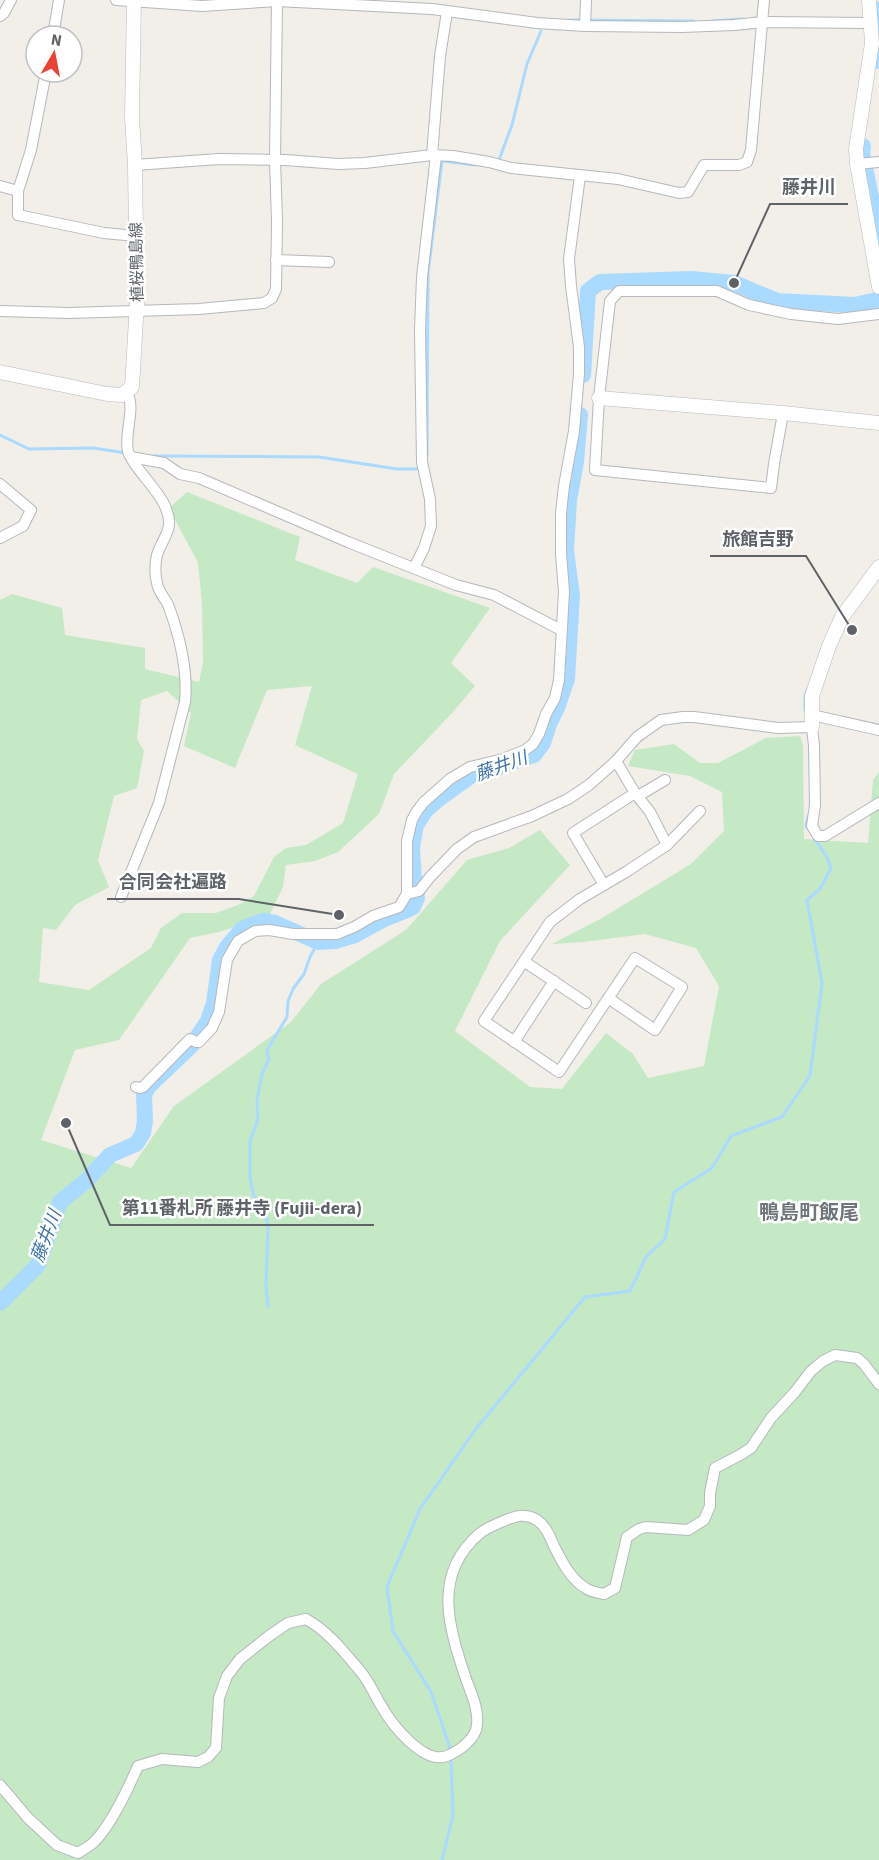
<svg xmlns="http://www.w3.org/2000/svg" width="879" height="1860" viewBox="0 0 879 1860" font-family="'Source Sans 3','Noto Sans JP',sans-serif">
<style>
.green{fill:#c5e8c5;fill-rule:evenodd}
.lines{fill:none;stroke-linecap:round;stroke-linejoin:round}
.stream{stroke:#aadaff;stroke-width:3}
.river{stroke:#aadaff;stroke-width:16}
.street-casing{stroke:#b5b8bc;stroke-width:12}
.secondary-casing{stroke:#b6babf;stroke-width:15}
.street{stroke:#fff;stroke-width:10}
.secondary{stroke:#fff;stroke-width:14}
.labels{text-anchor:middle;stroke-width:5;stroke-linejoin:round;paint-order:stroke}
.street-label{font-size:16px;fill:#5f6368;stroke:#fff}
.water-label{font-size:18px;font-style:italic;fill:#4174aa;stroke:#fff}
.quarter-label{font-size:20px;font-weight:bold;fill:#70757a;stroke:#fff}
.leader{fill:none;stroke:#5f6368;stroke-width:2}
.callout-dot{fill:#5f6368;stroke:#fff;stroke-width:2}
.callout-label{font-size:18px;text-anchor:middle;font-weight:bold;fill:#5f6368;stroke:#fff;stroke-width:5;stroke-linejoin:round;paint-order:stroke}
</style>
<rect width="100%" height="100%" fill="#f1efe8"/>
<!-- green -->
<path class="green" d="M187,492L300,537L295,560L357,583L373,567L490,608L451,663L475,686L453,712L394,774L379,814L338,852L315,861L286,865L283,887L269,916L219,932L190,938L119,1040L75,1050L41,1140L131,1168L174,1106L291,1022L321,984L406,930L467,860L509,848L540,830L570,865L500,941L455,1031L530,1087L562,1089L606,1033L633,1054L648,1078L704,1066L719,986L696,948L645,934L583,942L552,944L602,918L691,864L724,831L722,792L690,776L628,766L635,750L674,744L700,763H718L766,738L800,736L803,745L804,839L868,843L873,780L879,772V1860H0V600L12,594L62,608L65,635L145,648V669L199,682L203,662L202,604L198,563L169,508ZM312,686L295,745L358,774L343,823L306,845L286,848L274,857L254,896L238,905L216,913H182L161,928L151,948L89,990L39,982L43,928L56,930L75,905L109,887L98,860L114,796L137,788L144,751L137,739L141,700L167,691L191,713L184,746L235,768L267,690Z"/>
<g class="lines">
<!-- stream -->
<g class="stream">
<polyline points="569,20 694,21"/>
<polyline points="713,21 742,19"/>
<polyline points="499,160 512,125 527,64 541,31"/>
<polyline points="0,435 29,449 93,448 126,453"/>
<polyline points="154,456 319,457 397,469 417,469 421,466"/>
<polyline points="427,456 428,273 442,161 475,165"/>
<polyline points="805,710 805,695 807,690"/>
<polyline points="808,816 806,826 809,830"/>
<polyline points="268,1307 266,1285 268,1229 266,1212 254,1197 250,1177 250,1141 258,1119 257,1101 262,1074 269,1059 267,1050 287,1017 288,1001 293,989 304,974 310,957 318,942"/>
<polyline points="450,1752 449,1745 431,1692 393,1631 387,1587 420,1509 475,1430 585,1297 630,1291 646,1257 665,1239 674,1192 712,1168 731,1136 782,1117 810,1076 822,983 807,900 820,889 831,868 827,857 814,838"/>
<polyline points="442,1860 453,1815 451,1758"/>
</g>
<!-- river -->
<g class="river">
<polyline points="875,9 879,38 876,61"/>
<polyline points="863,146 862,153 879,236"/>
<polyline points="583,375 588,291 600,282 691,279 734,283 777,301 855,305 877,300"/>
<polyline points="0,1303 38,1265 60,1202 87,1180 110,1155 136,1144 143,1133 145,1121 144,1094 149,1086 192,1045 208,1021 214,1003 220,960 227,947 242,929 263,921 275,923 318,942 335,941 355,935 384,919 407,910 413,907 417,898 414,880 412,848 416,825 426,810 440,798 472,775 534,755 543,743 549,724 557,708 567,679 572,595 566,551 569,500 576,462 580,415"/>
</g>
<!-- street casing -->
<g class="street-casing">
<g id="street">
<polyline points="116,0 202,6 277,1 432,9 537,23 585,26 682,27 734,25 763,22 871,23"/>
<polyline points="0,16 4,13 11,0"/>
<polyline points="585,26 586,0"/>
<polyline points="53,36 59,0"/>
<polyline points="432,155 440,56 447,12"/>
<polyline points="857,164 879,162"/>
<polyline points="135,165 219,159 285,160 338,164 365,163 432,155 453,156 489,162 511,168 618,179 679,193 688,192 704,165 739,165 747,162 751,150 764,0"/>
<polyline points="0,186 18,191 18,215 104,233 136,236"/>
<polyline points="18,191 31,150 46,72"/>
<polyline points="276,260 329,262"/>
<polyline points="0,311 69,313 199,309 264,303 272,298 276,289 277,222 275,160 277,1"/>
<polyline points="783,413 774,464 771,488 595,470 599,398 610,301 619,291 717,291 749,305 791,314 838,319 879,314"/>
<polyline points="131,457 164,463 180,474 199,478 348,542 456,585 494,595 561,630"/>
<polyline points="0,484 31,510 23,526 0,538"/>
<polyline points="414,568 424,548 431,526 430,499 422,462 420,330 422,277 436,156"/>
<polyline points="812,715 879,730"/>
<polyline points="616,761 635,793 650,812 667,845"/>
<polyline points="638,796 665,780"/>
<polyline points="604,885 573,833 635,793"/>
<polyline points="407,894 419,891 430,877 457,849 474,837 532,816 568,799 589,785 616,761 637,737 661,720 683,717 694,717 778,728 812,727 814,746 815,805 812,826 818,836 825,836 879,803"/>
<path d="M121,897L159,803L185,702C188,672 179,635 169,607C166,599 158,592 157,583C155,575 155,564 157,555C164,534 176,529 164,504C157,489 131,464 128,451C124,431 136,410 127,392"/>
<polyline points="528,964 586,1003"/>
<polyline points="608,998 655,1030 682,987 635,958 559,1072 484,1021 550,922 580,899 626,872 667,845 700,811"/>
<polyline points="514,1042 554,981"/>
<polyline points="136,1087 140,1088 143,1087 190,1039 196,1042 199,1042 212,1028 219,1012 227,960 238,941 255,931 269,930 293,934 337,934 354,927 373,916 399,907 407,894 407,841 412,820 417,811 424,802 450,779 470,767 503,759 525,750 533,744 539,734 546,714 555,698 559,680 564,592 561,553 561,513 564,486 574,431 579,374 579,347 571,286 569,259 580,176"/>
<path d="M0,1785L28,1818L57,1845L78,1853C83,1850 90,1846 94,1842C112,1824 128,1789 138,1766L162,1759L198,1762L208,1757L216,1748L219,1698L227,1676L240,1659L269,1636L288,1623L306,1619C329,1632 344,1652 361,1672C370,1683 375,1696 382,1707C392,1725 424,1765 447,1756C459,1751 476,1739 477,1725C479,1708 470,1691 465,1676C448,1625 433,1574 479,1534C486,1528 516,1514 524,1516C528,1516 534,1518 537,1520C546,1526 550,1537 554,1546C562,1562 571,1580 587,1589C592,1592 599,1593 604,1594L615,1588L627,1537L639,1529L646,1527L688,1530L704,1520L710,1506V1493L715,1468L740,1455L751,1448L771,1418L795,1392L811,1371L823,1361L835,1355L857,1358L864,1364L879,1384"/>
</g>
</g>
<!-- secondary casing -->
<g class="secondary-casing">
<g id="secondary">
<polyline points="869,0 872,43 856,149 857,164 879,287"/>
<polyline points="0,372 107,394 122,395 132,387 137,302 135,165 132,118 134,0"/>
<polyline points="599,398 783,413 879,423"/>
<polyline points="812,727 812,696 829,646 842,617 879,567"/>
</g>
</g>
<!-- street -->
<use href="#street" class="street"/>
<!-- secondary -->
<use href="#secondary" class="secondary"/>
</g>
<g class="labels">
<!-- street labels -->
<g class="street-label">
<text transform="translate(136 262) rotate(-91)" y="6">植桜鴨島線</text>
</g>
<!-- water labels -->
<g class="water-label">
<text transform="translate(501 766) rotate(-20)" y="6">藤井川</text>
<text transform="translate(46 1236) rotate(-69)" y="6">藤井川</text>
</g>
<!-- quarter labels -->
<g class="quarter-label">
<text x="809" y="1219">鴨島町飯尾</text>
</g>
</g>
<!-- callouts -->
<path class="leader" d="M734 283L770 204H848M852 630L806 556H710M339 915L239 899H107M66 1123L110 1225H374"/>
<g class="callout-dot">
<circle cx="734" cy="283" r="6"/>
<circle cx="852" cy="630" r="6"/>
<circle cx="339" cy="915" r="6"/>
<circle cx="66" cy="1123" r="6"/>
</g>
<g class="callout-label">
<text x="809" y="193">藤井川</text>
<text x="758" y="545">旅館吉野</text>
<text x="173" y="888">合同会社遍路</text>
<text x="242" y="1214">第11番札所 藤井寺 (Fujii-dera)</text>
</g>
<!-- north arrow -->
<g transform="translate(54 54) rotate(10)"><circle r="28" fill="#ffffff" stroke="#bfc1c3" stroke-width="1.5"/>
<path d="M0-4.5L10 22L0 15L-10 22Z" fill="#ea4335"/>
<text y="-9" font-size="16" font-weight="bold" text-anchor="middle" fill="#5f6368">N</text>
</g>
</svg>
